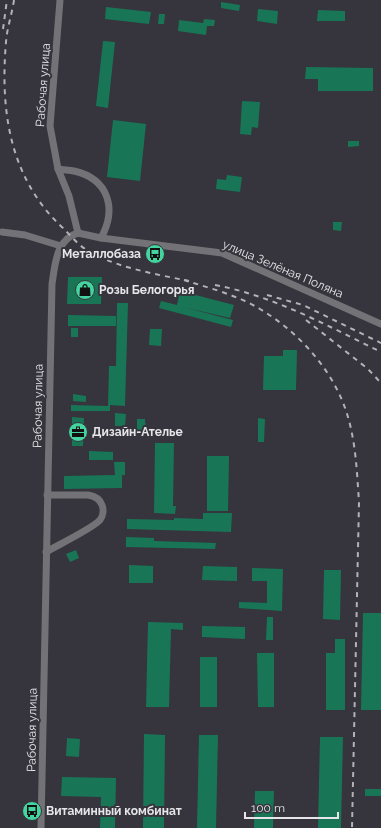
<svg xmlns="http://www.w3.org/2000/svg" width="381" height="828" viewBox="0 0 381 828" font-family="Raleway,sans-serif">
<style>
.building{fill:#187656}
.lines{fill:none;stroke-linecap:round;stroke-linejoin:round}
.minor{stroke:#737276;stroke-width:7}
.rail{stroke:#b3b2b7;stroke-width:2;stroke-dasharray:5 5;stroke-linecap:butt}
.labels{text-anchor:middle;stroke-width:4;stroke-linejoin:round;paint-order:stroke}
.street-label{font-size:12px;fill:#e6e6ea;stroke:#36343c}
.poi-label{font-size:12px;font-weight:bold;fill:#e6e6ea;stroke:#36343c;text-anchor:start}
</style>
<rect width="100%" height="100%" fill="#36343c"/>
<!-- building -->
<g class="building">
<polygon points="221,2 240,5 239,11 221,8"/>
<polygon points="106,7 151,12 149,24 105,19"/>
<polygon points="258,9 278,11 277,24 257,21"/>
<polygon points="318,10 345,11 345,21 317,21"/>
<polygon points="159,14 165,14 164,24 158,24"/>
<polygon points="204,19 215,20 214,26 207,26 206,35 178,31 179,20 203,23"/>
<polygon points="103,41 115,42 108,108 96,106"/>
<polygon points="306,67 373,68 373,91 318,91 318,79 305,79"/>
<polygon points="242,101 260,102 258,128 252,127 251,135 240,134"/>
<polygon points="113,120 146,124 140,181 107,177"/>
<polygon points="348,141 359,141 359,146 348,147"/>
<polygon points="227,175 242,177 240,192 216,189 217,179 226,180"/>
<polygon points="333,222 342,222 341,231 333,230"/>
<polygon points="68,277 102,277 101,304 67,304"/>
<polygon points="180,291 234,305 230,318 183,307 233,320 231,327 159,308 161,301 177,305"/>
<polygon points="117,303 128,303 125,406 110,405 110,411 71,411 71,405 108,406 109,366 116,366"/>
<polygon points="68,315 116,316 116,326 68,326"/>
<rect x="71" y="328" width="7" height="9"/>
<polygon points="150,329 162,329 161,346 149,345"/>
<polygon points="283,350 297,350 296,390 263,390 264,356 283,356"/>
<polygon points="73,394 86,396 86,402 73,401"/>
<polygon points="115,413 126,414 125,426 115,426"/>
<polygon points="72,417 84,418 83,446 72,446"/>
<polygon points="258,418 265,419 264,442 258,442"/>
<polygon points="137,419 145,419 146,432 137,432"/>
<polygon points="155,443 174,443 173,506 176,506 175,514 154,513"/>
<polygon points="89,451 113,452 113,460 89,460"/>
<polygon points="207,456 229,456 228,511 207,511"/>
<polygon points="114,462 125,462 125,475 122,475 122,488 64,489 64,476 115,475"/>
<polygon points="203,513 232,513 231,532 127,529 127,519 174,520 174,518 203,519"/>
<polygon points="126,537 154,538 154,541 216,543 215,549 126,547"/>
<polygon points="76,550 79,558 70,562 66,554"/>
<polygon points="129,565 153,566 153,583 129,583"/>
<polygon points="203,566 237,567 237,581 202,580"/>
<polygon points="252,568 283,569 282,611 239,608 239,602 267,603 267,581 252,581"/>
<polygon points="324,570 341,570 340,620 323,619"/>
<polygon points="363,613 381,613 381,710 361,710"/>
<polygon points="267,617 273,617 273,640 266,640"/>
<polygon points="148,622 183,623 183,630 171,629 169,707 146,707"/>
<polygon points="202,626 245,627 245,639 202,637"/>
<polygon points="335,639 345,639 345,710 326,710 326,653 335,653"/>
<polygon points="257,653 274,653 274,707 258,707"/>
<rect x="200" y="657" width="17" height="50"/>
<polygon points="144,734 165,735 164,828 143,828"/>
<polygon points="199,735 218,735 216,828 197,828"/>
<polygon points="320,737 343,737 341,828 318,828"/>
<polygon points="67,738 80,739 79,757 66,756"/>
<polygon points="62,777 116,778 115,828 100,828 101,797 61,796"/>
<rect x="365" y="789" width="16" height="7"/>
<polygon points="255,791 274,791 273,828 254,828"/>
</g>
<g class="lines">
<!-- minor -->
<g class="minor">
<path d="M58,169C63,170 69,170 74,171C109,179 117,209 101,238"/>
<polyline points="2,232 25,235 61,246"/>
<polyline points="78,233 101,238 222,253 381,324"/>
<path d="M46,552C58,545 93,528 100,520C103,516 104,510 102,505C100,499 94,496 88,495H47"/>
<path d="M41,828L52,284C55,265 56,239 78,233L69,196L58,169L50,126L60,0"/>
</g>
<!-- rail -->
<g class="rail">
<path d="M14,0C12,14 7,28 6,42C0,112 10,179 63,228C71,236 78,245 88,251C118,268 155,274 189,281"/>
<polyline points="3,29 7,0"/>
<path d="M184,280C209,288 237,295 260,309C300,333 335,372 348,417C356,445 357,473 359,502L352,828"/>
<path d="M215,285C274,296 328,326 381,352"/>
<polyline points="267,295 303,305 381,343"/>
<polyline points="306,320 368,369 381,383"/>
</g>
</g>
<!-- icons -->
<defs>
<g id="bus-disc" transform="scale(1)"><circle r="9.5" fill="#43d4a0" stroke="#36343c"/><path d="M-5-6H5V4H4V6H2V4H-2V6H-4V4H-5ZM-3.5-4V0h7V-4ZM-3.5 1.2v1.5H-2V1.2ZM2 1.2v1.5H3.5V1.2Z" fill="#111"/></g>
<g id="shop-disc" transform="scale(1)"><circle r="9.5" fill="#43d4a0" stroke="#36343c"/><path d="M-5-2.5h2.3a2.7 3.5 0 0 1 5.4 0H5L5.5 6h-11ZM-1.5-2.5h3a1.5 2.3 0 0 0-3 0Z" fill="#111"/></g>
<g id="office-disc" transform="scale(1)"><circle r="9.5" fill="#43d4a0" stroke="#36343c"/><path d="M-6-3h4V-5.5h4V-3h4V5H-6ZM-1-4.5V-3h2v-1.5ZM-6 0V1H6V0Z" fill="#111"/></g>
</defs>
<g fill-rule="evenodd">
<use href="#bus-disc" x="155" y="254"/>
<use href="#shop-disc" x="85" y="290"/>
<use href="#office-disc" x="78" y="432"/>
<use href="#bus-disc" x="32" y="811"/>
</g>
<g class="labels">
<!-- street labels -->
<g class="street-label">
<text transform="translate(43 85) rotate(-86)" y="4">Рабочая улица</text>
<text transform="translate(283 269) rotate(23)" y="4">улица Зелёная Поляна</text>
<text transform="translate(38 406) rotate(-89)" y="4">Рабочая улица</text>
<text transform="translate(32 730) rotate(-89)" y="4">Рабочая улица</text>
</g>
<!-- poi labels -->
<g class="poi-label">
<text x="141" y="258" text-anchor="end">Металлобаза</text>
<text x="99" y="294">Розы Белогорья</text>
<text x="92" y="436">Дизайн-Ателье</text>
<text x="46" y="815">Витаминный комбинат</text>
</g>
</g>
<!-- scale -->
<path d="M245 812v6h93v-6" fill="none" stroke="#e6e6ea" stroke-width="2"/>
<text x="251" y="812" font-size="12" fill="#e6e6ea" stroke="#36343c" stroke-width="3" paint-order="stroke">100 m</text>
</svg>
